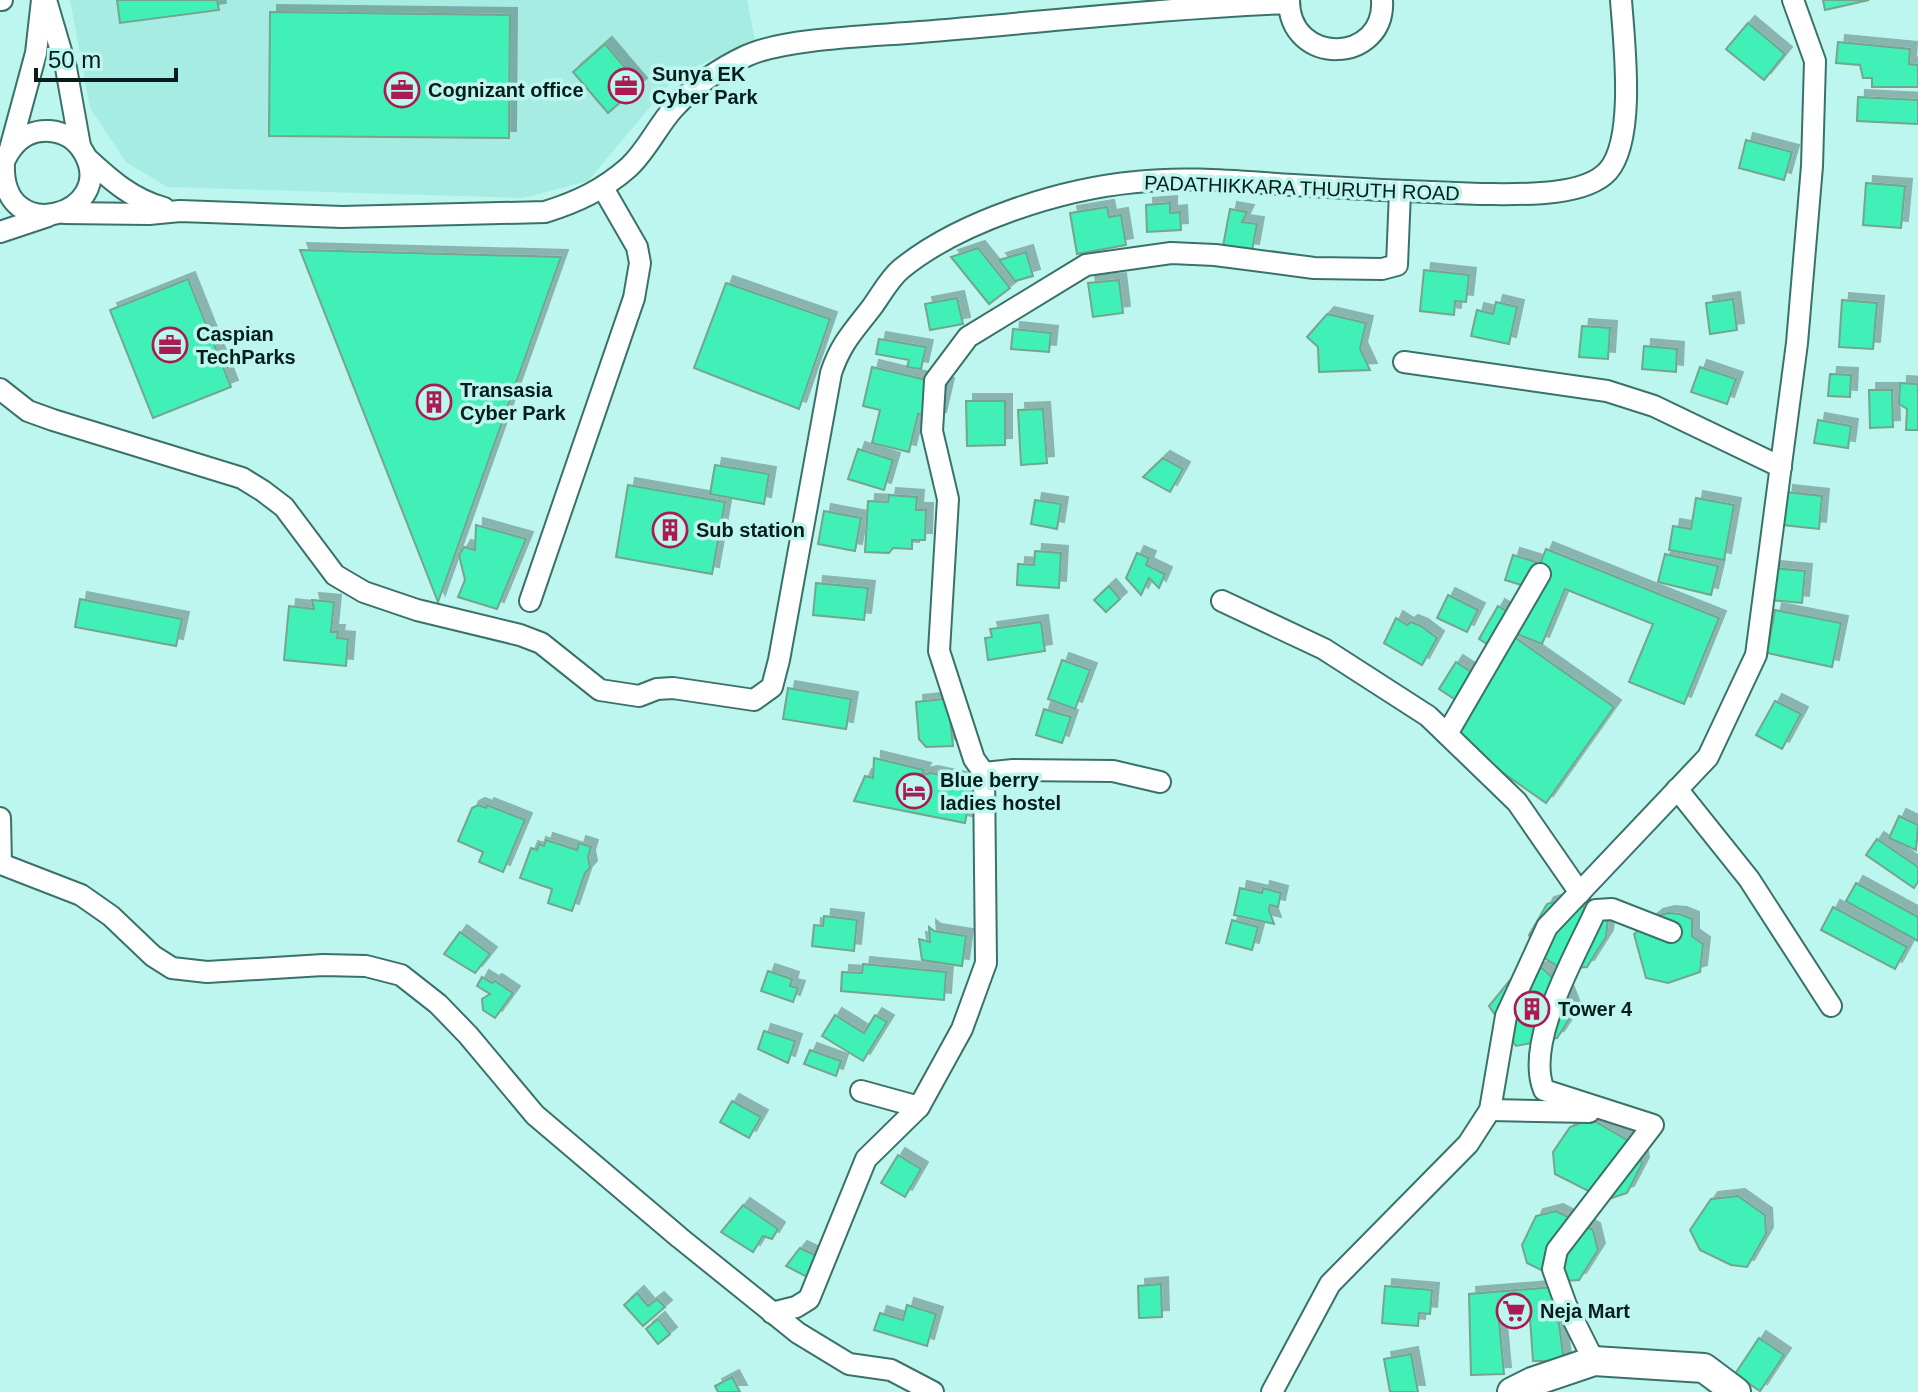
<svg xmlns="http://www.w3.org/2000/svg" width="1918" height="1392" viewBox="0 0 1918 1392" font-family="Arial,sans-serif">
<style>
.built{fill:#a7ece3}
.building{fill:#40f0b6;stroke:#74a48f;stroke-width:2;filter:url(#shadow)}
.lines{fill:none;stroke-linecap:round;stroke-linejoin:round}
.street-casing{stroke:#3a726b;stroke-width:24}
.secondary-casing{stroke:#3a726b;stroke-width:32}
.street{stroke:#fff;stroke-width:20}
.secondary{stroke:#fff;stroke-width:28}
.labels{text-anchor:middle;stroke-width:7;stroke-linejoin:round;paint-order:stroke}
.poi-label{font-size:20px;font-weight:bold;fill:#061e1b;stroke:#bcf6ee;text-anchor:start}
.street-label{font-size:20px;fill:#061e1b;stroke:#bcf6ee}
</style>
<defs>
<filter id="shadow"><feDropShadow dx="7" dy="-7" stdDeviation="0" flood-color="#0004"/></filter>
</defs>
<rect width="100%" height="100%" fill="#bcf6ee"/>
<!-- built -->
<polygon class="built" points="70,0 747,0 755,40 677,75 588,181 523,198 167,187 126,162 90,108"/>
<!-- building -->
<g class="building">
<polygon points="117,0 217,0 219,10 120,23"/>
<polygon points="1823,0 1869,0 1825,10"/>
<polygon points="270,12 510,15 509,138 269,136"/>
<polygon points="1748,23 1785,54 1764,80 1726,49"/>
<polygon points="1838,42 1910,49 1909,64 1918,65 1918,87 1872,87 1872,78 1863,78 1860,65 1836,63"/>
<polygon points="605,44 640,85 608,113 573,72"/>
<polygon points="1858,97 1918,100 1918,124 1857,121"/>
<polygon points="1746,140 1792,152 1784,180 1739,168"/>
<polygon points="1866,183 1905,186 1901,228 1863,225"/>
<polygon points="1170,203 1170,213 1180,212 1181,230 1147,232 1146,205"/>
<polygon points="1107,207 1109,217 1121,215 1126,245 1077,254 1070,213"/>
<polygon points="1230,209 1247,212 1242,222 1257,224 1252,251 1223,246"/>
<polygon points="978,248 1010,288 989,304 951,257"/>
<polygon points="300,250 561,257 438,602"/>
<polygon points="1026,252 1033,276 1015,281 999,260"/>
<polygon points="1424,270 1469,275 1466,302 1455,301 1454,315 1420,311"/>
<polygon points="188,279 231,387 153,418 110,310"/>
<polygon points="1119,280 1123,313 1093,317 1088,283"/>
<polygon points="726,283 830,319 799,409 694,368"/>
<polygon points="957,298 963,324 930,330 925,304"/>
<polygon points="1733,299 1737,330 1710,334 1706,303"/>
<polygon points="1842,300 1877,303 1873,349 1839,347"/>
<polygon points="1496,302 1517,307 1509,344 1471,336 1477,310 1493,314"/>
<polygon points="1327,314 1366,323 1360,349 1370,370 1319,372 1318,347 1307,337"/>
<polygon points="1582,326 1610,328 1608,359 1579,357"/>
<polygon points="1013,329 1051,333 1049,352 1011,349"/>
<polygon points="879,339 926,347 921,369 907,367 909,360 876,354"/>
<polygon points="1644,346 1677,349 1676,372 1642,369"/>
<polygon points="872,367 947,385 939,419 918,414 909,452 872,443 880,410 863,406"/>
<polygon points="1700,367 1736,379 1727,404 1691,392"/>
<polygon points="1830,374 1851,375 1850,397 1828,396"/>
<polygon points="1900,383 1918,384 1918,430 1906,430 1907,409 1899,404"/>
<polygon points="1869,390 1892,390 1893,427 1870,428"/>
<polygon points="966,401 1005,401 1005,445 967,446"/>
<polygon points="1043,409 1047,463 1021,465 1018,410"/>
<polygon points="1818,420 1851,426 1848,448 1814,443"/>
<polygon points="858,449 893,460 884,490 848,479"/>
<polygon points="1163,458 1183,469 1170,492 1143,477"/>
<polygon points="715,465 769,474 764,504 710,494"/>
<polygon points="628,485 725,502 712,574 616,557"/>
<polygon points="1786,492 1822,496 1819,529 1783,525"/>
<polygon points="889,495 917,497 916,510 926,510 925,540 912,540 912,549 893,548 889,553 865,552 868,501 888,502"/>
<polygon points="1696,498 1734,505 1724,560 1669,550 1673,526 1691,529"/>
<polygon points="1035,500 1061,504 1057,529 1031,524"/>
<polygon points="824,511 861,518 855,551 818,544"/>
<polygon points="476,525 526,539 497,609 458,597 465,580 459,555 464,547 475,550"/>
<polygon points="1546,549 1719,618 1684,704 1629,682 1653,624 1565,589 1542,644 1512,632"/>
<polygon points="1035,551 1061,553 1059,588 1017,585 1018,564 1034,565"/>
<polygon points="1137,553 1149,558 1146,565 1165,574 1159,588 1149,578 1141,595 1126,578"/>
<polygon points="1665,554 1718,566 1711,595 1658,582"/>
<polygon points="1513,555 1536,562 1528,587 1505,580"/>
<polygon points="1773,568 1805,571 1802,603 1770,600"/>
<polygon points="816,583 868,588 864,620 813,615"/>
<polygon points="1109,586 1120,599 1106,612 1094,600"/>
<polygon points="1448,595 1478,610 1467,632 1437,618"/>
<polygon points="80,599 182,619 176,646 75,627"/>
<polygon points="312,600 334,602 331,632 338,632 337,638 348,639 346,666 284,660 289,606 314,609"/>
<polygon points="1498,606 1511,614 1492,647 1479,639"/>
<polygon points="1775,610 1841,623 1832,667 1767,653"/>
<polygon points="1396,618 1407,625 1411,622 1421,626 1437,638 1422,665 1384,643"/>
<polygon points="1041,622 1045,651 988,660 985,638 992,637 990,629"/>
<polygon points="1510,634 1614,707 1546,803 1442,730"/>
<polygon points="1062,660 1090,670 1075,709 1048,699"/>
<polygon points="1456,662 1473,673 1456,700 1439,689"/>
<polygon points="788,688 851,699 846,729 783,719"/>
<polygon points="944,699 948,702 953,746 926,747 919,739 916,702"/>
<polygon points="1775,701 1801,714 1782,749 1756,735"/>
<polygon points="1044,709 1071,717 1062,743 1036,735"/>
<polygon points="874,758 924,770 921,775 931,773 973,782 965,823 854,801 865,776 873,778"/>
<polygon points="478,805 486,808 487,805 525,820 503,872 479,862 483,852 458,841 472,808"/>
<polygon points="1899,816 1918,825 1916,850 1889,838"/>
<polygon points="1877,839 1918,867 1918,882 1914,888 1866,855"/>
<polygon points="546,840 577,850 579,843 591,847 588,857 590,868 585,873 572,911 548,903 552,889 520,878 531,848 537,850 539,844 544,846"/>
<polygon points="1856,883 1918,917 1918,941 1846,901"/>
<polygon points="1240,888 1262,893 1263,888 1281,893 1278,907 1270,905 1269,910 1274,924 1234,915"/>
<polygon points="1567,898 1608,919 1606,937 1587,967 1562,969 1538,954 1529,935 1547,904"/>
<polygon points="1833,907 1907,947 1895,969 1821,930"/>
<polygon points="1668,913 1680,914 1692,919 1692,936 1703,944 1700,972 1668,983 1646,978 1634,934 1656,916"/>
<polygon points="824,916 857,920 854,951 812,946 814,925 823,926"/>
<polygon points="1232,920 1258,927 1252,950 1226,943"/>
<polygon points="929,927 934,931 966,936 962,966 922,960 919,939 930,942"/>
<polygon points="460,932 490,954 475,973 444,954"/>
<polygon points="863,964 946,972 944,1000 841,991 842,972 862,973"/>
<polygon points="1542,968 1565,989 1574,1012 1557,1038 1516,1046 1489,1006 1510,980"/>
<polygon points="768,971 792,979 790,986 798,988 793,1002 761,991"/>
<polygon points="482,977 492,983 495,981 513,993 495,1018 483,1010 482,999 490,994 477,986"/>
<polygon points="835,1015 864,1033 875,1015 887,1022 863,1061 822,1036"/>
<polygon points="764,1031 795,1041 788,1063 758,1049"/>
<polygon points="810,1050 841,1061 836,1076 804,1064"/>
<polygon points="732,1101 761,1117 749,1138 720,1122"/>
<polygon points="1591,1119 1639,1147 1642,1164 1627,1193 1606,1200 1555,1174 1553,1152 1570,1127"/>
<polygon points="898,1155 921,1169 905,1197 881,1183"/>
<polygon points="1738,1196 1765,1215 1766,1234 1747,1267 1731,1265 1700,1250 1690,1230 1711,1199"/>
<polygon points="743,1205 778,1229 772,1239 763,1236 753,1252 721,1232"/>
<polygon points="1556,1211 1593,1230 1598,1250 1579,1280 1564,1281 1527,1263 1522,1245 1536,1216"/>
<polygon points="800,1248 823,1259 811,1279 786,1266"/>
<polygon points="1161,1284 1162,1317 1139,1318 1138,1286"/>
<polygon points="1385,1286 1432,1290 1430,1314 1419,1313 1418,1326 1382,1323"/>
<polygon points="1554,1287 1564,1361 1533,1361 1530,1318 1499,1321 1504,1374 1471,1375 1469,1294"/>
<polygon points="637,1293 648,1306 657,1299 665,1307 643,1326 624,1305"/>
<polygon points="907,1305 936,1314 927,1346 874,1330 880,1313 903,1320"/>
<polygon points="658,1319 670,1334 658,1344 646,1329"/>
<polygon points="1759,1338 1784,1355 1760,1391 1735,1374"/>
<polygon points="1411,1354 1418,1392 1390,1392 1384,1359"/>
<polygon points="732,1377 740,1392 718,1392 715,1386"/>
</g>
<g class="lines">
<!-- street casing -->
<g class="street-casing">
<g id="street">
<polyline points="0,0 2,0"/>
<polyline points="46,0 66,68 80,146"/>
<path d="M1289,0C1289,67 1386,64 1382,0"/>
<polyline points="10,149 36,53 42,0"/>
<path d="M88,159C112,181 132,199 164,208"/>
<path d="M0,169C4,162 7,154 12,148C31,123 69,126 84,153C119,214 0,250 4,163"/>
<path d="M64,213L149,214L180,211L342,217L545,212C577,202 603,190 629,167C647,150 657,127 673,109C694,86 718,69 746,56C784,38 875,36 920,32C1043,22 1166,8 1289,3"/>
<polyline points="0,232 48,216"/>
<polyline points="1404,362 1607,391 1654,406 1781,467"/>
<path d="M0,389L28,411L53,420L242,478L263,491L284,507L335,575L364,592L417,610L520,635L541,643L600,690L639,696L657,689L673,688L754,700L772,687L779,660L831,373C841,343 853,332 872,307C881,295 889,279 901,269C960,221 1061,189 1136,182C1187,176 1242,182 1293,185C1355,189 1417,192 1480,194C1514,194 1584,198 1608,171C1636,139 1624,42 1621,0"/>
<polyline points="530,601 634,298 640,263 637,247 603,188"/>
<polyline points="1222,601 1324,649 1428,716 1517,802 1580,893"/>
<polyline points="1447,734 1540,574"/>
<polyline points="984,773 1013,770 1113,771 1160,782"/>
<polyline points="1677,789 1749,879 1831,1006"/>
<polyline points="0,818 1,864 81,895 111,916 153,956 172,968 207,972 323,965 366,966 401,975 438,1004 468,1035 535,1115 680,1238 798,1333 849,1364 891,1370 933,1392"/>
<polyline points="861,1091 919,1107 962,1029 986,963 984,773 974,759 939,651 948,499 932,431 935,381 968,337 1086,265 1171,253 1215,255 1314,268 1382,269 1397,265 1400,192"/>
<polyline points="1490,1110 1589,1112"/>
<polyline points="772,1313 796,1307 809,1299 866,1159 919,1107"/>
<path d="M1594,1361L1566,1305L1553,1269L1557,1250L1653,1125L1544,1090C1524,1042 1576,955 1596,910L1612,909L1671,932"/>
<polyline points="1272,1392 1330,1284 1468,1144 1490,1110 1506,1016 1547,927 1708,757 1756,655 1797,343 1812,166 1815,61 1793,0"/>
</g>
</g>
<!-- secondary casing -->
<g class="secondary-casing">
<polyline id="secondary" points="1512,1392 1532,1382 1594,1361 1704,1368 1736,1392"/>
</g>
<!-- street -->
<use href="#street" class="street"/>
<!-- secondary -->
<use href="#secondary" class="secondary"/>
</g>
<!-- icons -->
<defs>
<g id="office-ring" transform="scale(1.8)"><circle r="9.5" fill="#bcf6ee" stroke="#ab1a50" stroke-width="1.5"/><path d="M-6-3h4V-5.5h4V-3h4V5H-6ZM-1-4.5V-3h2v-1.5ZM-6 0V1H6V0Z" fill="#ab1a50"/></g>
<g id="building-ring" transform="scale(1.8)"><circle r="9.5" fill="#bcf6ee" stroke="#ab1a50" stroke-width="1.5"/><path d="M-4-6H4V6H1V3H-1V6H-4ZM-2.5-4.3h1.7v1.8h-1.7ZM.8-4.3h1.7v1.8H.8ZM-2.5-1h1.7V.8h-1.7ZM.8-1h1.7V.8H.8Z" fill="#ab1a50"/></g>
<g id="hotel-ring" transform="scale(1.8)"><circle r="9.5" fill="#bcf6ee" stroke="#ab1a50" stroke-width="1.5"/><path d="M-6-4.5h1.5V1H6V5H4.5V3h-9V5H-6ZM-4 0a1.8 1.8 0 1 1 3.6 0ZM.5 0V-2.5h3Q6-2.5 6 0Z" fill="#ab1a50"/></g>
<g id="supermarket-ring" transform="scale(1.8)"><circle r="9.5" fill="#bcf6ee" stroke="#ab1a50" stroke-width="1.5"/><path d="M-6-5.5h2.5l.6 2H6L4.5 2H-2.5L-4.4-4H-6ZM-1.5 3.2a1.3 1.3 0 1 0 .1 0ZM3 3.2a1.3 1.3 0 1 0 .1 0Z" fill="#ab1a50"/></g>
</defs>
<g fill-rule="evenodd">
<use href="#office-ring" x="626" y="86"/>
<use href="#office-ring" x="402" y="90"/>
<use href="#office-ring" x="170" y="345"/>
<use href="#building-ring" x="434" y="402"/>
<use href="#building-ring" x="670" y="530"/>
<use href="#hotel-ring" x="914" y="791"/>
<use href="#building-ring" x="1532" y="1009"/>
<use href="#supermarket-ring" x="1514" y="1311"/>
</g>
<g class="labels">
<!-- poi labels -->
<g class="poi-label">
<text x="652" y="81">Sunya EK<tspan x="652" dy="23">Cyber Park</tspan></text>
<text x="428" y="97">Cognizant office</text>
<text x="196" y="341">Caspian<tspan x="196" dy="23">TechParks</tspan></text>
<text x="460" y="397">Transasia<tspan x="460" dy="23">Cyber Park</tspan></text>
<text x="696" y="537">Sub station</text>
<text x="940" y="787">Blue berry<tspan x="940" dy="23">ladies hostel</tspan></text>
<text x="1558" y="1016">Tower 4</text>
<text x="1540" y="1318">Neja Mart</text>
</g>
<!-- street labels -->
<g class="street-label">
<text transform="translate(1302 188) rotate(2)" y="7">PADATHIKKARA THURUTH ROAD</text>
</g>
</g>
<!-- scale -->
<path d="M36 68v12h140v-12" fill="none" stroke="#061e1b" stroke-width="4"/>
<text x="48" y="68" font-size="24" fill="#061e1b" stroke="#bcf6ee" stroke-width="6" paint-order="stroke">50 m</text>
</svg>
